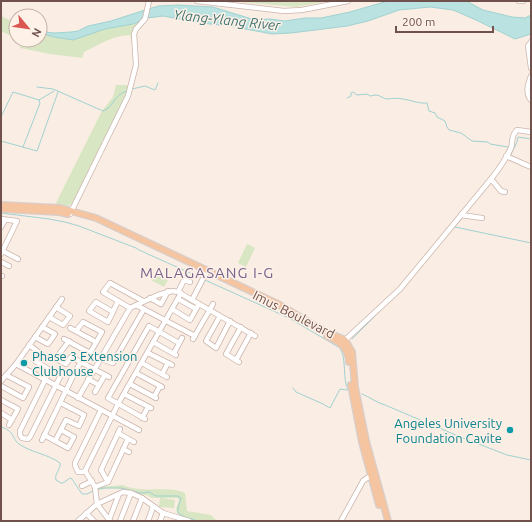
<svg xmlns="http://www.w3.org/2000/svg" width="532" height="522" viewBox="0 0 532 522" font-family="Ubuntu,sans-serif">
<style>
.green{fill:#d8e6c3}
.water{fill:#b9e2e0;stroke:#a0d2d1}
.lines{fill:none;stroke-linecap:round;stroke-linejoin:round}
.stream{stroke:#a0d2d1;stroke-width:1}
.minor-casing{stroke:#ccb5ad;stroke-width:6}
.major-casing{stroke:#d7cecd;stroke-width:8}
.minor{stroke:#fff;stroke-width:4.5}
.major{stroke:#f4c5a0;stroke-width:5.5}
.culture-dot{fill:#0f9aa8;stroke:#fdf1e8;stroke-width:1.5}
.labels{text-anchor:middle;stroke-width:3;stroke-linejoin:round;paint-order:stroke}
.street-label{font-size:13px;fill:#70514b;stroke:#fdf1e8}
.culture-label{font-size:13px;fill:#0d838f;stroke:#fdf1e8;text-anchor:start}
.water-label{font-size:14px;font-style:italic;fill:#407473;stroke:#fdf1e8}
.quarter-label{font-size:15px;letter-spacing:1px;fill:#77638c;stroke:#fdf1e8}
</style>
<rect width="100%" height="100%" fill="#faede3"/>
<!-- green -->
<g class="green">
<polygon points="228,1 330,1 296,7"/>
<polygon points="1,16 16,23 16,38 1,31"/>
<path d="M138,22L133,32V47L130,35C114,35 98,45 84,52L82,58L50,54L20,48L23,41L20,40H40V33L54,37L73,40L105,29L133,24Z"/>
<polygon points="116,85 128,85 125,96 72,204 68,206 55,205 102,111 113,97"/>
<polygon points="247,244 255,248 246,267 238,263"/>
<polygon points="155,273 168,280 164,287 151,280"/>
<path d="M123,485C142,494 166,485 185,493L187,511L211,515L217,521C202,521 190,522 177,513L176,509L179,501L178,498H162L175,500L174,508L159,507L160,498H152L147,495C137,496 138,492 129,490C120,488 106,487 97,491V488L100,487Z"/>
</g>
<!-- water -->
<polygon class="water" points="388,1 466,1 483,10 512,17 525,18 531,15 531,34 515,39 476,20 453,10 430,7 399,10 368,21 347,26 291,33 272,34 230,26 201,23 163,16 147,18 133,24 105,29 73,40 54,37 40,33 40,27 46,32 54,33 71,32 78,31 88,26 111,21 148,9 159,6 178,5 213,7 255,20 270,19 285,21 305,18 321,18 350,12"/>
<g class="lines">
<!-- stream -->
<g class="stream">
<path d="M37,87L53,89L103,111C115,106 112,96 127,91"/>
<polyline points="132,89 145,86 155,90 158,83"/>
<path d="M347,98L351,96V93L353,92L357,95L367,94L370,96C372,96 374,95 376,95C380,95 383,99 388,99C393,98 398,98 403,99C410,100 420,104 427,103L429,111L435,113L437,117L445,121L447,127L449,130L461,133L472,141L488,142L490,144L508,147"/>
<polyline points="1,117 13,92 39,100 54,91"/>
<polyline points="1,141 37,151 58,92"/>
<polyline points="23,147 40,103 39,100"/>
<polyline points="510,156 517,142 518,137 531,139"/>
<polyline points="1,213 49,219 65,222 79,226 136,248 139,250 199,277"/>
<polyline points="466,213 476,200"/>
<polyline points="455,227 531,243"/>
<polyline points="451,231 463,217"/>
<path d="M205,280L289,318L340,348C347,360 342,377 348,390"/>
<polyline points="352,339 382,309"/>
<polyline points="293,388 296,392 323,404 330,408 340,389 347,390"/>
<path d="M362,394C370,397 377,403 385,405L458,436L507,455L531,460"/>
<path d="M1,427C15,431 12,439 19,444C32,453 48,454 60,463C61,470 54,473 56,480L61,483H63L70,478L72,479L82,494H87L93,491"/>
<polyline points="98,489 104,488 121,488 141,493 149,492 156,496 178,496 181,498 178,508 178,513 185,517 198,521"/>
</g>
<!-- minor casing -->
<g class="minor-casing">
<g id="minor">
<polyline points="197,1 284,11 302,10 348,1"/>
<polyline points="519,1 523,1"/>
<polyline points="531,42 528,46 531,68"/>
<path d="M531,76C528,84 525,93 531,100"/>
<polyline points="506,156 531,167"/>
<polyline points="491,179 501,191 505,192"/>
<polyline points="70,214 128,96 136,65 134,34 136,29 145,19 149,1"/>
<polyline points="461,215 482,218"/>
<polyline points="1,219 17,221 1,254"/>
<polyline points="1,227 5,220"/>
<polyline points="1,250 18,259"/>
<polyline points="1,262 9,266"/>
<polyline points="1,276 2,276"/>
<polyline points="178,292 184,280 190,282"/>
<polyline points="150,298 161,304 168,291"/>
<polyline points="178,299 196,309"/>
<polyline points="192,300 207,271"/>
<polyline points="136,305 195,336"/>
<polyline points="130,308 103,292 110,283 143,301"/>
<polyline points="172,309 190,320 199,304"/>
<polyline points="113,312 96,302 89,311 108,322 118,301"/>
<polyline points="220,316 206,341 216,348 230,321"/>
<polyline points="49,317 63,325 70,316 56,307"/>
<polyline points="70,328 96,342"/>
<polyline points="76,331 83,322 102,332 90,353"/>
<polyline points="35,337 48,344 55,334 42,327"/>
<polyline points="64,339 101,359 113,363 144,309"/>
<polyline points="193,339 213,304"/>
<path d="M344,341L400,289L491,179C499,169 506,159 511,148C513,142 511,135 517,130L531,132"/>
<polyline points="153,342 176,355"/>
<polyline points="29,345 41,354 35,361 50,370 20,431 20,435 22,438 28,439 30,437 63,371"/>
<polyline points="148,353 172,365"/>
<polyline points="174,353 182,338"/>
<polyline points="51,356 66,364 71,357 109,377"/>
<polyline points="56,358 69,341"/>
<polyline points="236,360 251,333"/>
<polyline points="239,362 226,354 241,327"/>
<polyline points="142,363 167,377"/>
<polyline points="16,364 139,430"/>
<polyline points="136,373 162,387"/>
<polyline points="74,374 81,362"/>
<polyline points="162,374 168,363"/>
<polyline points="88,379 99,385"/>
<polyline points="1,381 16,364 62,299"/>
<polyline points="130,384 156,398"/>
<polyline points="1,386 23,398 29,387 6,375"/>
<polyline points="95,392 105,375"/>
<polyline points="124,394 151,408"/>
<polyline points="154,397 160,386"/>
<polyline points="78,398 130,308 158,295 172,291 178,292 255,336"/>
<polyline points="1,400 18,409 9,425"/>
<polyline points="101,410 75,463 75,465 78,472 82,472 85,471 118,404 181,293"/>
<polyline points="1,413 12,420"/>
<polyline points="142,418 148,407"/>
<polyline points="145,419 108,398 149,326 179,343"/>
<polyline points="118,433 134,442"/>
<polyline points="44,435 68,448 74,437 61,430"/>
<polyline points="42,440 73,376"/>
<polyline points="55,441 66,420 79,426 84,415 61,403"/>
<polyline points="123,449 129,452"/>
<polyline points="85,471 95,487 97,504 110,521"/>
<polyline points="108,482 101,470 120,429"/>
<polyline points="82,486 92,481"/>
<polyline points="95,487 108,482 128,439"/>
<polyline points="86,513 94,521"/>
<polyline points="109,520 119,494"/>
<polyline points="78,521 97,504 123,492 131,493 142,498 163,513 189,521"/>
<polyline points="120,521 131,493"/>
<polyline points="133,521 142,498"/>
<polyline points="148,521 153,507"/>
<polyline points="160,521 163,513"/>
<polyline points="341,521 363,481 367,478 374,475"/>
</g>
</g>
<!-- major casing -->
<g class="major-casing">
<g id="major">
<polyline points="1,205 60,208 96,218 276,303 324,331 345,340 352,352 355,387 366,441 388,521"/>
<polyline points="1,209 59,212 68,214"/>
<path d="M327,336C340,342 348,347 349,362"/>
<polyline points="351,385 362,442 379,505"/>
</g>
</g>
<!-- minor -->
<use href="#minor" class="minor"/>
<!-- major -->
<use href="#major" class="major"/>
</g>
<!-- markers -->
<g class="culture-dot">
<circle cx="24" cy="363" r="4"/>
<circle cx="510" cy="430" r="4"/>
</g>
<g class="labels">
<!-- street labels -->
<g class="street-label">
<text transform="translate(294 314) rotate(27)" y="5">Imus Boulevard</text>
</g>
<!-- culture labels -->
<g class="culture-label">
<text x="32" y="361">Phase 3 Extension<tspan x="32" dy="15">Clubhouse</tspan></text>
<text x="502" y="428" text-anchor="end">Angeles University<tspan x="502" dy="15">Foundation Cavite</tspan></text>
</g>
<!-- water labels -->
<g class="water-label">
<text transform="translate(227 20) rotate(6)" y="5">Ylang-Ylang River</text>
</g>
<!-- quarter labels -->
<g class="quarter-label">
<text x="207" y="278">MALAGASANG I-G</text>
</g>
</g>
<!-- border -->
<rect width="532" height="522" fill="none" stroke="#70514b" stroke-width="4"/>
<!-- north arrow -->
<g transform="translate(28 28) rotate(119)"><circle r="19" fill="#fdf1e8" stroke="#c5b1a9"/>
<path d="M0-3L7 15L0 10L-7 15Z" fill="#db5651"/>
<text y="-6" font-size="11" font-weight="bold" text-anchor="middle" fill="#70514b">N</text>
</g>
<!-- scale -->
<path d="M396 26v6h97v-6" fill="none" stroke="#70514b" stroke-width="2"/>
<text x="402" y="26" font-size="12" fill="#70514b" stroke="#fdf1e8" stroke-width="3" paint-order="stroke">200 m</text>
</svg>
